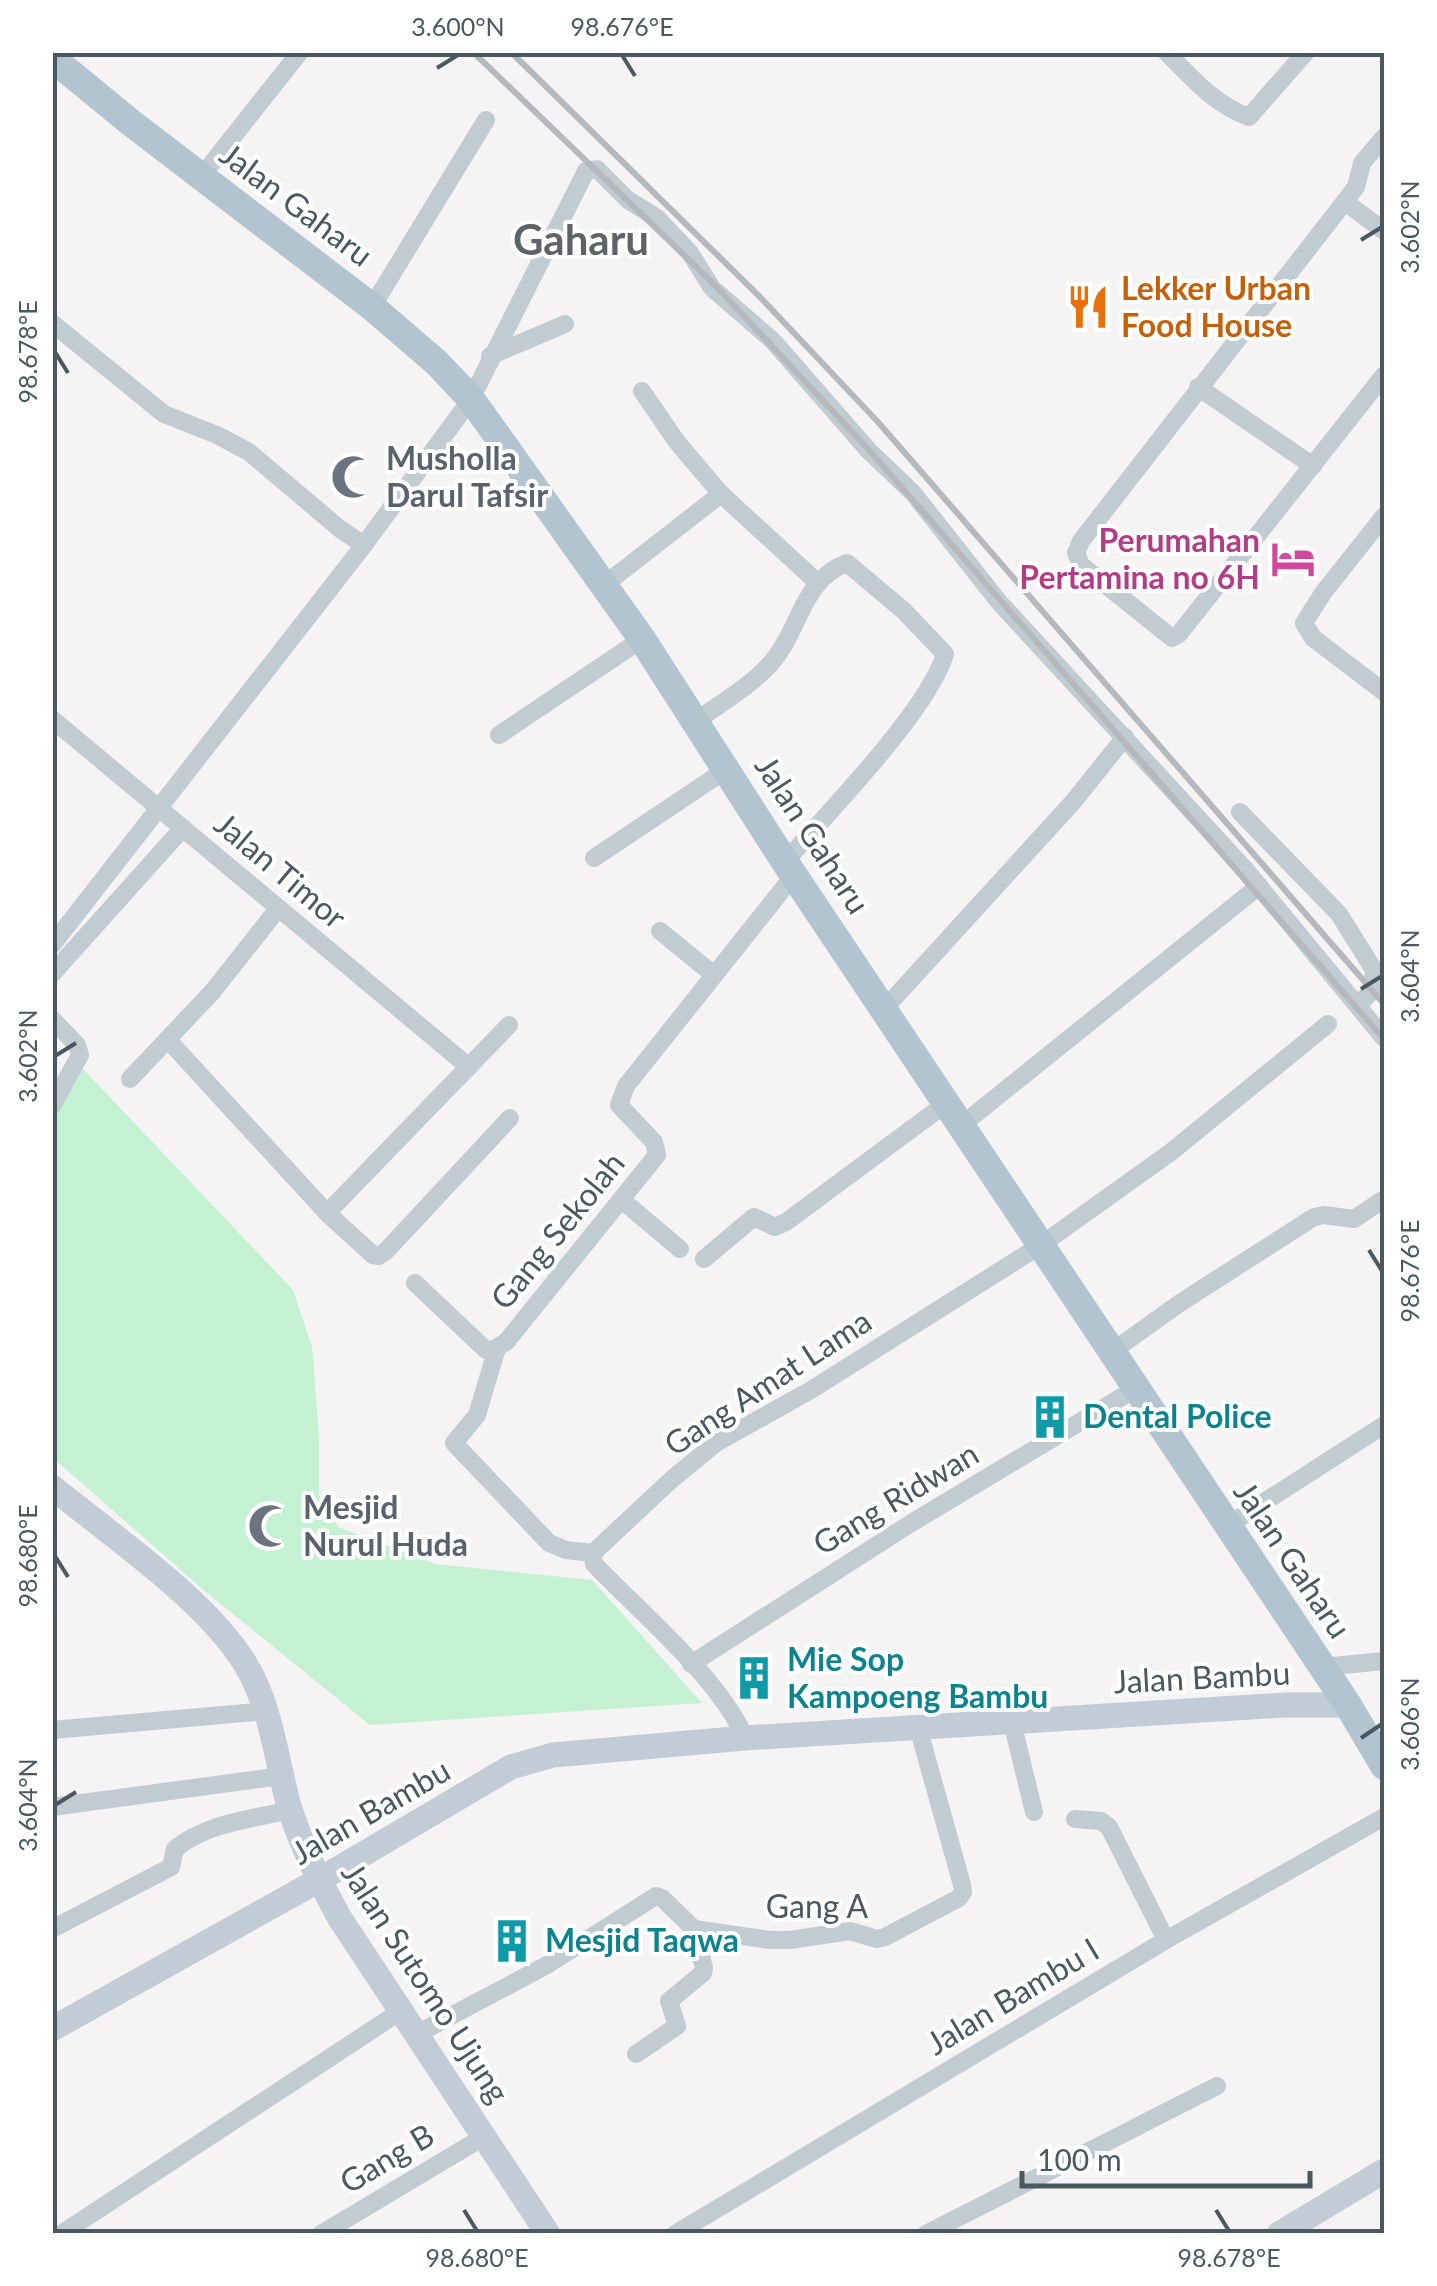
<svg xmlns="http://www.w3.org/2000/svg" width="1437" height="2286" viewBox="0 0 1437 2286" font-family="Lato,sans-serif">
<style>
.green{fill:#c3f1d1}
.lines{fill:none;stroke-linecap:round;stroke-linejoin:round}
.street{stroke:#c1cbd2;stroke-width:18}
.secondary{stroke:#c1ccd6;stroke-width:25}
.primary{stroke:#b3c4d1;stroke-width:28}
.rail{stroke:#b5b8bd;stroke-width:6}
.ticks{fill:none;stroke:#4a5861;stroke-width:4}
.labels{text-anchor:middle;stroke-width:8;stroke-linejoin:round;paint-order:stroke}
.street-label{font-size:32px;fill:#4a5861;stroke:#fff}
.food-label{font-size:32px;font-weight:bold;fill:#c56008;stroke:#fff;text-anchor:start}
.worship-label{font-size:32px;font-weight:bold;fill:#5b616d;stroke:#fff;text-anchor:start}
.hotel-label{font-size:32px;font-weight:bold;fill:#b23c85;stroke:#fff;text-anchor:end}
.culture-label{font-size:32px;font-weight:bold;fill:#0d838f;stroke:#fff;text-anchor:start}
.district-label{font-size:42px;font-weight:bold;fill:#5f6368;stroke:#fff}
.neatline{fill:none;stroke:#4a5861;stroke-width:4}
.ticks-label{font-size:25px;text-anchor:middle;fill:#4a5861}
</style>
<rect width="100%" height="100%" fill="#f5f3f3"/>
<!-- green -->
<polygon class="green" points="83,1069 293,1290 312,1347 319,1435 319,1495 338,1527 435,1564 592,1580 702,1703 370,1725 206,1592 53,1458 52,1119"/>
<g class="lines">
<!-- street -->
<g class="street">
<path d="M1166,52C1192,78 1215,105 1249,117L1306,52"/>
<polyline points="1384,137 1362,163 1356,187 1081,541 1076,553 1081,565 1172,638 1179,634 1384,375"/>
<polyline points="201,177 300,52"/>
<polyline points="1345,202 1384,231"/>
<polyline points="372,307 486,120"/>
<polyline points="52,323 164,414 217,435 249,452 340,529 364,545"/>
<polyline points="490,356 565,324"/>
<polyline points="1198,387 1313,466"/>
<polyline points="642,391 677,442 721,494 817,582"/>
<polyline points="1384,516 1323,593 1304,623 1313,638 1384,692"/>
<polyline points="604,585 721,494"/>
<polyline points="52,719 469,1067"/>
<path d="M696,721C721,703 751,686 772,662C800,630 802,579 847,563L904,611L945,654C928,711 827,813 785,862"/>
<polyline points="499,735 642,639"/>
<polyline points="1240,812 1339,914 1374,970 1372,990 1359,1005"/>
<polyline points="594,858 727,769"/>
<polyline points="660,931 714,975"/>
<polyline points="52,945 364,545 471,399 586,171 597,169 628,200 657,218 690,253 712,288 773,341 869,451 913,493 999,602 1244,868 1384,1038"/>
<polyline points="52,974 183,828"/>
<polyline points="885,1008 1073,802 1125,737"/>
<polyline points="52,1019 77,1045 80,1055 52,1106"/>
<polyline points="169,1041 327,1213 373,1255 379,1256 386,1251 510,1118"/>
<polyline points="130,1079 213,991 277,910"/>
<polyline points="963,1124 1259,886"/>
<polyline points="622,1200 680,1249"/>
<polyline points="327,1213 509,1025"/>
<polyline points="704,1259 754,1217 775,1227 786,1222 948,1102"/>
<polyline points="415,1283 486,1350 493,1350 506,1342 657,1155 654,1142 619,1105 626,1086 794,875"/>
<polyline points="497,1348 477,1415 454,1443 549,1543 566,1550 593,1553"/>
<polyline points="1110,1353 1180,1303 1314,1217 1324,1215 1354,1219 1384,1199"/>
<polyline points="1227,1526 1384,1425"/>
<polyline points="593,1553 671,1480 716,1443 811,1390 1041,1245 1171,1152 1328,1024"/>
<path d="M593,1553L594,1564C639,1611 720,1679 745,1738"/>
<polyline points="691,1664 913,1522 1135,1389"/>
<polyline points="1323,1667 1384,1661"/>
<polyline points="1012,1722 1034,1812"/>
<polyline points="52,1730 267,1711"/>
<polyline points="52,1807 282,1776"/>
<polyline points="1075,1819 1101,1821 1109,1827 1166,1940"/>
<path d="M52,1929L171,1867L175,1849C206,1823 252,1819 291,1810"/>
<polyline points="417,2034 547,1965 656,1896 662,1898 694,1929 770,1940 790,1940 850,1931 877,1939 885,1937 959,1898 963,1892 962,1885 918,1727"/>
<polyline points="636,2054 677,2026 669,2001 703,1973 704,1968 694,1929"/>
<polyline points="61,2234 401,2011"/>
<polyline points="321,2234 485,2136"/>
<polyline points="675,2234 1166,1940 1384,1817"/>
<polyline points="926,2234 1217,2086"/>
</g>
<!-- secondary -->
<g class="secondary">
<path d="M52,1487C112,1536 217,1607 251,1674C272,1715 277,1762 289,1806C301,1845 320,1882 339,1917L548,2234"/>
<polyline points="52,2029 319,1880 511,1767 553,1755 745,1738 1285,1705 1348,1705"/>
<polyline points="1279,2234 1384,2171"/>
</g>
<!-- primary -->
<polyline class="primary" points="52,58 130,122 372,307 437,363 471,399 642,639 785,862 1348,1705 1384,1766"/>
<!-- rail -->
<g class="rail">
<polyline points="473,52 713,283 868,449 1384,1039"/>
<polyline points="511,52 759,296 878,422 1384,1004"/>
</g>
</g>
<!-- ticks -->
<path class="ticks" d="M622,55L635,76M437,68L458,55M1361,240L1382,227M55,352L68,373M1361,989L1382,976M55,1056L76,1043M1369,1250L1382,1271M55,1556L68,1577M1361,1738L1382,1724M55,1805L76,1792M464,2210L477,2231M1216,2210L1229,2231"/>
<!-- icons -->
<defs>
<g id="restaurant-bare" transform="scale(3.45)"><path d="M-5-6h1v4h1v-4h1v4h1v-4h1v5L-1.5 .5V6h-2V.5L-5-1ZM5-6V6H3V1.5H1.5Q1.5-4 5-6Z" fill="#e8710a" stroke="#fff" stroke-width="2.5" paint-order="stroke"/></g>
<g id="mosque-bare" transform="scale(3.45)"><path d="M3.5-4.9A6 6 0 1 0 3.5 4.9A5 5 0 1 1 3.5-4.9Z" fill="#6b7280" stroke="#fff" stroke-width="2.5" paint-order="stroke"/></g>
<g id="hotel-bare" transform="scale(3.45)"><path d="M-6-4.5h1.5V1H6V5H4.5V3h-9V5H-6ZM-4 0a1.8 1.8 0 1 1 3.6 0ZM.5 0V-2.5h3Q6-2.5 6 0Z" fill="#d1479c" stroke="#fff" stroke-width="2.5" paint-order="stroke"/></g>
<g id="building-bare" transform="scale(3.45)"><path d="M-4-6H4V6H1V3H-1V6H-4ZM-2.5-4.3h1.7v1.8h-1.7ZM.8-4.3h1.7v1.8H.8ZM-2.5-1h1.7V.8h-1.7ZM.8-1h1.7V.8H.8Z" fill="#0f9aa8" stroke="#fff" stroke-width="2.5" paint-order="stroke"/></g>
</defs>
<g fill-rule="evenodd">
<use href="#restaurant-bare" x="1088" y="307"/>
<use href="#mosque-bare" x="353" y="477"/>
<use href="#hotel-bare" x="1293" y="559"/>
<use href="#building-bare" x="1050" y="1417"/>
<use href="#mosque-bare" x="270" y="1526"/>
<use href="#building-bare" x="754" y="1678"/>
<use href="#building-bare" x="512" y="1941"/>
</g>
<g class="labels">
<!-- street labels -->
<g class="street-label">
<text transform="translate(296 205) rotate(37)" y="11">Jalan Gaharu</text>
<text transform="translate(812 835) rotate(57)" y="11">Jalan Gaharu</text>
<text transform="translate(280 871) rotate(40)" y="11">Jalan Timor</text>
<text transform="translate(558 1231) rotate(-51)" y="11">Gang Sekolah</text>
<text transform="translate(768 1383) rotate(-33)" y="11">Gang Amat Lama</text>
<text transform="translate(896 1499) rotate(-31)" y="11">Gang Ridwan</text>
<text transform="translate(1292 1560) rotate(56)" y="11">Jalan Gaharu</text>
<text transform="translate(1202 1678) rotate(-3)" y="11">Jalan Bambu</text>
<text transform="translate(371 1812) rotate(-30)" y="11">Jalan Bambu</text>
<text x="817" y="1918">Gang A</text>
<text transform="translate(425 1983) rotate(57)" y="11">Jalan Sutomo Ujung</text>
<text transform="translate(1013 1997) rotate(-31)" y="11">Jalan Bambu I</text>
<text transform="translate(387 2159) rotate(-31)" y="11">Gang B</text>
</g>
<!-- food labels -->
<g class="food-label">
<text x="1121" y="300">Lekker Urban<tspan x="1121" dy="37">Food House</tspan></text>
</g>
<!-- worship labels -->
<g class="worship-label">
<text x="386" y="470">Musholla<tspan x="386" dy="37">Darul Tafsir</tspan></text>
<text x="303" y="1519">Mesjid<tspan x="303" dy="37">Nurul Huda</tspan></text>
</g>
<!-- hotel labels -->
<g class="hotel-label">
<text x="1260" y="552">Perumahan<tspan x="1260" dy="37">Pertamina no 6H</tspan></text>
</g>
<!-- culture labels -->
<g class="culture-label">
<text x="1083" y="1428">Dental Police</text>
<text x="787" y="1671">Mie Sop<tspan x="787" dy="37">Kampoeng Bambu</tspan></text>
<text x="545" y="1952">Mesjid Taqwa</text>
</g>
<!-- district labels -->
<g class="district-label">
<text x="581" y="255">Gaharu</text>
</g>
</g>
<!-- border -->
<rect width="1437" height="2286" fill="none" stroke="#ffffff" stroke-width="110"/>
<!-- scale -->
<path d="M1022 2171v15h288v-15" fill="none" stroke="#4a5861" stroke-width="5"/>
<text x="1037" y="2171" font-size="30" fill="#4a5861" stroke="#ffffff" stroke-width="8" paint-order="stroke">100 m</text>
<rect x="55" y="55" width="1327" height="2176" class="neatline"/>
<g class="ticks-label">
<text x="458" y="36">3.600°N</text>
<text x="622" y="36">98.676°E</text>
<text transform="translate(1410 227) rotate(-90)" y="9">3.602°N</text>
<text transform="translate(28 352) rotate(-90)" y="9">98.678°E</text>
<text transform="translate(1410 976) rotate(-90)" y="9">3.604°N</text>
<text transform="translate(28 1056) rotate(-90)" y="9">3.602°N</text>
<text transform="translate(1410 1271) rotate(-90)" y="9">98.676°E</text>
<text transform="translate(28 1556) rotate(-90)" y="9">98.680°E</text>
<text transform="translate(1410 1724) rotate(-90)" y="9">3.606°N</text>
<text transform="translate(28 1805) rotate(-90)" y="9">3.604°N</text>
<text x="477" y="2267">98.680°E</text>
<text x="1229" y="2267">98.678°E</text>
</g>
</svg>
